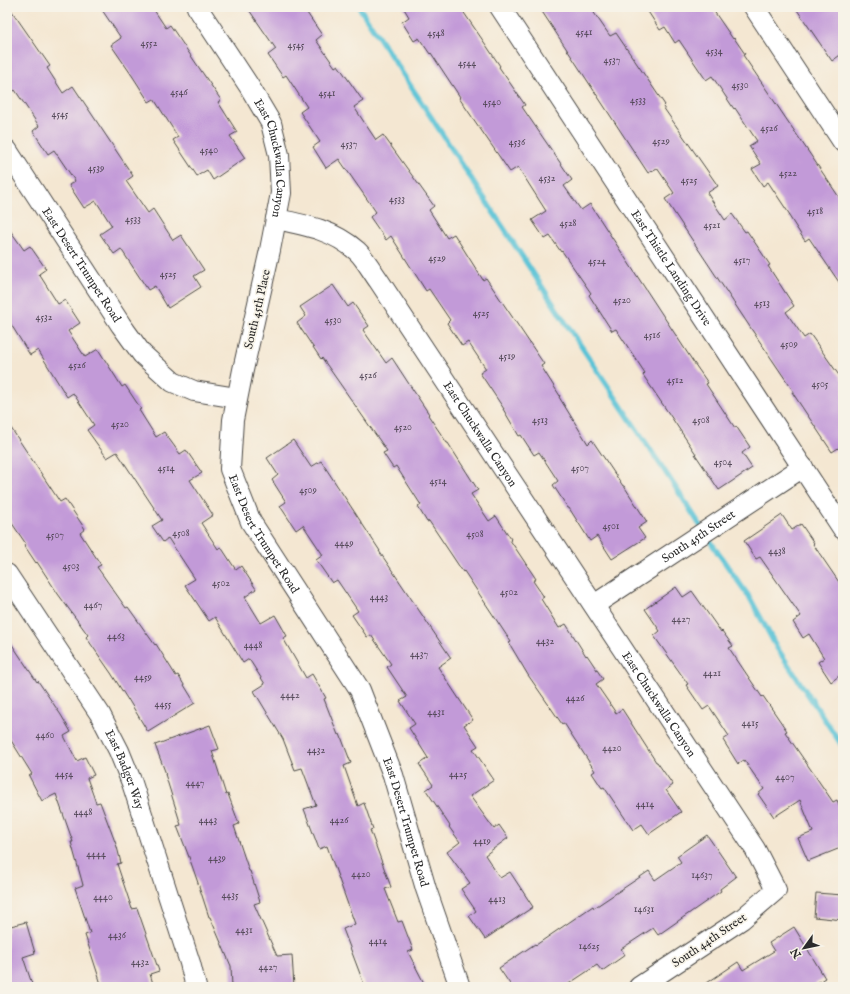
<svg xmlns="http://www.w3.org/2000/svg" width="850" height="994" viewBox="0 0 850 994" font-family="'IM FELL English',serif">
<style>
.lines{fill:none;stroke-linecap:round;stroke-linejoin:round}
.stream{stroke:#5ac3d6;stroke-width:5.5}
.building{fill:#c29ad8}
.street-casing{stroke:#494744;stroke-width:22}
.street{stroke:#fff;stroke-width:20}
.labels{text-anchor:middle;stroke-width:3.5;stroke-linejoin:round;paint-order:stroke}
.number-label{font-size:10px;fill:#514756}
.street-label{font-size:12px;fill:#2b2b2b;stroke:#f7f3e8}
</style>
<rect width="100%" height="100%" fill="#f7f3e8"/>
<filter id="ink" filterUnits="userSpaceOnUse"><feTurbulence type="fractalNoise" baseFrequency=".025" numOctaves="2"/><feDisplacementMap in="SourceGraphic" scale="8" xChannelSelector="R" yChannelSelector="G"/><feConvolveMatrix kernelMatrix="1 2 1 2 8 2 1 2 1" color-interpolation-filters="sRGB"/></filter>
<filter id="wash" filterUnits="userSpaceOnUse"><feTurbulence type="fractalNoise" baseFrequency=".012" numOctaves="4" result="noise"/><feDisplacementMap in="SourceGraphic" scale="16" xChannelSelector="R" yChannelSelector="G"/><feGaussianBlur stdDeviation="0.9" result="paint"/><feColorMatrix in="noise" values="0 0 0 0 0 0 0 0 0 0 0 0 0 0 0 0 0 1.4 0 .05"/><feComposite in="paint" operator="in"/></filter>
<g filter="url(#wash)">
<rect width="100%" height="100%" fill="#f4e7d2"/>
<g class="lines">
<!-- stream -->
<polyline class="stream" points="359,7 571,331 682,497 718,553 750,598 777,648 843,747"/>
</g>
<g id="blocks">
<!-- building -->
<g class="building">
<polygon points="7,7 9,7 50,66 47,68 63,93 73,86 133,176 126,181 148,213 153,209 173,240 181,235 204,270 194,276 201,287 168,308 155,286 148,290 121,249 114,254 100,234 112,226 96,201 84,208 69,185 75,181 54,150 48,154 33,131 39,126 15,90 7,96"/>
<polygon points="100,7 152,7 166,28 170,25 221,100 218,102 237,132 230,136 245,158 213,180 207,170 197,176 173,140 178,137 154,99 149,102 133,77 111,45 121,38"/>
<polygon points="247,7 303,7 322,35 316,40 335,67 338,65 363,101 354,107 376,140 383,135 434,206 429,210 447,238 454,234 483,280 486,278 544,364 541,366 560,396 559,397 588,444 592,440 623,486 624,486 647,522 638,528 645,538 612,559 597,536 590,541 569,508 568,508 553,485 558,481 539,452 534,455 521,435 519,436 503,409 504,409 480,373 486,369 468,342 462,346 447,323 450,320 429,289 426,291 391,236 386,240 370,217 376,212 339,159 326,168 313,147 320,142 300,112 307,107 286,75 283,77 268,55 276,49"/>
<polygon points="403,7 460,7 486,45 500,66 499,67 525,105 522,107 572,180 564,186 581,210 590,204 694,363 708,383 706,384 735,428 736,426 750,447 742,453 752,468 719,490 695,454 696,454 643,375 645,373 616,329 612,331 589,295 591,293 562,251 561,252 550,236 545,239 532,220 546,211 518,167 510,172 459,98 460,97 431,53 430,54 419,38 414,41 402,22 409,17"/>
<polygon points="539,7 590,7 610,36 616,33 665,105 663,107 718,186 707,193 725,220 732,214 745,232 747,231 770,265 768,266 794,306 786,312 804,338 810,334 843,381 843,445 832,452 792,392 794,392 754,333 665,199 674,193 657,168 648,173"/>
<polygon points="645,7 711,7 733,39 734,38 745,54 743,55 843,203 843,288 809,238 805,241 789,216 790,215 768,182 763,186 752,169 761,164 749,146 757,141 735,108 734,109 712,76 706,80 679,40 675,43 665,27 660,30"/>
<polygon points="795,7 843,7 843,53 832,61"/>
<polygon points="7,226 24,250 30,246 46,269 39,274 58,304 65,300 80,323 68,331 85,357 98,349 122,387 125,385 141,409 139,410 156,437 164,432 180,454 186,450 202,473 190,480 213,515 201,523 218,549 221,547 236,570 241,566 256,589 245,597 261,623 275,615 287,636 283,638 306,678 312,674 326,698 324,699 338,735 340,734 351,763 344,766 358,806 364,803 373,829 370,830 391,887 385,889 398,922 402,921 413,950 408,952 426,987 365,987 343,929 355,924 327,846 319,849 304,809 316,805 302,768 295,770 283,739 254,691 265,684 249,659 243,663 215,617 209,621 185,585 195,579 168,538 163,542 152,526 162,520 117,452 107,458 87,430 94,425 73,393 67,397 38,350 30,355 7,318"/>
<polygon points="333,285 348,307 353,303 369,326 363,330 386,363 392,358 407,381 429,414 428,415 447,443 448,443 478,490 471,494 489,521 496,516 511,539 510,540 536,579 533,581 544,597 541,599 559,628 566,624 586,656 587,655 603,679 596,684 616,713 622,709 656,762 657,762 673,785 666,790 681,812 649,834 642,824 633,830 604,787 602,788 592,773 595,771 564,723 562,724 528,675 509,643 511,642 464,571 463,572 429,521 427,522 418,507 421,505 396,466 393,468 383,453 387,451 322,358 321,359 297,323 306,316 300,307"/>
<polygon points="7,422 60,502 65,499 85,529 80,533 101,565 97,567 126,608 128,607 155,645 156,644 176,676 178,675 195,703 148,732 128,699 128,700 111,673 86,637 88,635 58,594 37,562 36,563 24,545 26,544 7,516"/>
<polygon points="293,440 311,467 321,461 380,551 379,551 451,658 438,667 473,720 464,725 478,746 473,749 494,780 470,796 494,829 499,825 508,838 485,855 500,878 510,872 533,907 485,939 469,916 476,911 461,889 470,883 447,852 460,842 449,827 450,826 426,790 433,785 419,764 428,758 409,728 415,724 400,701 407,697 387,667 391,664 371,635 367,637 352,615 358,611 337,580 332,583 316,560 323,555 303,525 296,530 280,506 286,502 272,480 278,475 267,458"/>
<polygon points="782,515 792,530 801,524 814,543 813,544 843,588 843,673 831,682 818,662 824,658 809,634 803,638 793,622 801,616 760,557 756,559 744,541"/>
<polygon points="676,587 683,597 692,591 721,632 722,631 733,646 729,648 762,697 763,696 787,731 785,732 833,802 837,800 843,814 843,847 808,861 798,838 813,832 800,800 774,817 758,794 764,789 744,760 738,764 723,740 729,736 709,706 703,710 686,685 688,684 654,636 660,631 645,609"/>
<polygon points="7,637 37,682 38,681 61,715 71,732 64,736 77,761 85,757 94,775 87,778 96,803 100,802 117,847 121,863 117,864 132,909 137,908 159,971 150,974 154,987 102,987 85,935 90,933 75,888 83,885 71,842 73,842 56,794 42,801 29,776 32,774 7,734"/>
<polygon points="210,725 219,749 212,751 226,795 228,794 239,824 234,826 249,871 250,871 260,902 254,904 277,956 292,955 294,987 232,987 231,966 210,917 209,917 197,880 189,857 177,826 181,825 165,774 166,774 155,745"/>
<polygon points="707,835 736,877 720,889 721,891 658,935 653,928 621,949 625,955 602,971 597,965 564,987 512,987 499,968 535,944 536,945 593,906 594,908 649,871 655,880 681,862 677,856"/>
<polygon points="816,893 843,895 843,920 814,917"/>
<polygon points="26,922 35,953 23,957 33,987 7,987 7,927"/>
<polygon points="794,927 825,978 810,987 701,987 738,962 743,970 774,951 769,943"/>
</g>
</g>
</g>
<g filter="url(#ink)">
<use href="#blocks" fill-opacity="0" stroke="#494744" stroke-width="1"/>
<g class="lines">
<!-- street casing -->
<g class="street-casing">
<g id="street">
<path id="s1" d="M197,7L249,86L271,123L279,155L281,193L270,250L243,370L233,420L230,469L251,522L360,690L393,775L426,889L460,987"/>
<path id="s2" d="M500,7L843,529"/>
<polyline points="754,7 843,142"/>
<path id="s3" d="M7,150L121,325L142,354L173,382L194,391L237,398"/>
<path id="s4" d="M276,219C306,225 333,230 357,251C364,257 373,273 379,281L755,849L776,890L742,919L639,987"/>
<path id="s5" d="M7,574L100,714L119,751L132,783L190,963L196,987"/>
<path id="s6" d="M594,605L803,467"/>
</g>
</g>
<!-- street -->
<use href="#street" class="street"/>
</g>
</g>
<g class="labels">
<!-- number labels -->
<g class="number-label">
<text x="584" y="35">4541</text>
<text x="436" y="36">4548</text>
<text x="149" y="46">4552</text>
<text x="296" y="48">4545</text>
<text x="714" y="54">4534</text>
<text x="612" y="63">4537</text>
<text x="467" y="66">4544</text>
<text x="740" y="88">4530</text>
<text x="179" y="95">4546</text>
<text x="327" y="96">4541</text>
<text x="638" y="103">4533</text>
<text x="492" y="105">4540</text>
<text x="60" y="117">4545</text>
<text x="769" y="131">4526</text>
<text x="661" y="144">4529</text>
<text x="517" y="145">4536</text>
<text x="349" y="147">4537</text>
<text x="209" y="153">4540</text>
<text x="96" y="171">4539</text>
<text x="788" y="176">4522</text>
<text x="547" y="181">4532</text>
<text x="689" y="183">4525</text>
<text x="397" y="202">4533</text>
<text x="815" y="214">4518</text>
<text x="133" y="222">4533</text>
<text x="568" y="226">4528</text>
<text x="712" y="228">4521</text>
<text x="437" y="261">4529</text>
<text x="742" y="263">4517</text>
<text x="597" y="264">4524</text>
<text x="168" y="277">4525</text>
<text x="622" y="303">4520</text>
<text x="762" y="306">4513</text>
<text x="481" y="316">4525</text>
<text x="44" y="320">4532</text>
<text x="333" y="323">4530</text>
<text x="652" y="338">4516</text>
<text x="789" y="347">4509</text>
<text x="507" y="359">4519</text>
<text x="77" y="368">4526</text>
<text x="368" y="378">4526</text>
<text x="675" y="383">4512</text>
<text x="820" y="387">4505</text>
<text x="540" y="423">4513</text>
<text x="701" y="423">4508</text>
<text x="120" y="427">4520</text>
<text x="403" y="430">4520</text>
<text x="723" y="465">4504</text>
<text x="166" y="471">4514</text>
<text x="580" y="471">4507</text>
<text x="438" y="484">4514</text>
<text x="308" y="493">4509</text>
<text x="611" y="529">4501</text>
<text x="181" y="536">4508</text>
<text x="475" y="537">4508</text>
<text x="55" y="538">4507</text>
<text x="344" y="546">4449</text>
<text x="777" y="554">4438</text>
<text x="71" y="569">4503</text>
<text x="221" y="586">4502</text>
<text x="509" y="595">4502</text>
<text x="379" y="600">4443</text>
<text x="93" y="608">4467</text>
<text x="681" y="622">4427</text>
<text x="116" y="639">4463</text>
<text x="545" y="644">4432</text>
<text x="253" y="648">4448</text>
<text x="419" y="657">4437</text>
<text x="712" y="676">4421</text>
<text x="143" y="680">4459</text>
<text x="290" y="698">4442</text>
<text x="575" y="701">4426</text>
<text x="163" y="707">4455</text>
<text x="436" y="715">4431</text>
<text x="750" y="726">4415</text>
<text x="45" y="738">4460</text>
<text x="612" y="751">4420</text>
<text x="316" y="753">4432</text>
<text x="64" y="777">4454</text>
<text x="458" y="777">4425</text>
<text x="785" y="780">4407</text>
<text x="195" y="786">4447</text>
<text x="645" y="807">4414</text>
<text x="83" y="815">4448</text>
<text x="208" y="823">4443</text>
<text x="339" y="823">4426</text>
<text x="482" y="844">4419</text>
<text x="96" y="857">4444</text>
<text x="217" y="861">4439</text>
<text x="361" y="877">4420</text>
<text x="702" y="878">14637</text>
<text x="230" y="898">4435</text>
<text x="103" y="900">4440</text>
<text x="497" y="902">4413</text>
<text x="644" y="912">14631</text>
<text x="244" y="933">4431</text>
<text x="117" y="938">4436</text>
<text x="378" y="944">4414</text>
<text x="589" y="949">14625</text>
<text x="140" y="965">4432</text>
<text x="268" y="970">4427</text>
</g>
<!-- street labels -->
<g class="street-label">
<text dy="4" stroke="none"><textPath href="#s1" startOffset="172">East Chuckwalla Canyon</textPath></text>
<text dy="4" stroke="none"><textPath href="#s3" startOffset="137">East Desert Trumpet Road</textPath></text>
<text dy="4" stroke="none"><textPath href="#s2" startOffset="312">East Thistle Landing Drive</textPath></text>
<text transform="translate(257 309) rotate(-77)" y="4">South 45th Place</text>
<text dy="4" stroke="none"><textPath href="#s4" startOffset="309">East Chuckwalla Canyon</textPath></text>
<text dy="4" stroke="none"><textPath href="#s1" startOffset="563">East Desert Trumpet Road</textPath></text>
<text dy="4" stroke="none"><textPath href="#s6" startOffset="125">South 45th Street</textPath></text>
<text dy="4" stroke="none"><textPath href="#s4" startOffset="633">East Chuckwalla Canyon</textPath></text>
<text dy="4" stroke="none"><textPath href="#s5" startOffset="229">East Badger Way</textPath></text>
<text dy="4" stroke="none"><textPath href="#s1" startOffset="887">East Desert Trumpet Road</textPath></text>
<text transform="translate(709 940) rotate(-34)" y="4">South 44th Street</text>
</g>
</g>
<!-- margin -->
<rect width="850" height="994" fill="none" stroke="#f7f3e8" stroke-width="24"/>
<!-- north arrow -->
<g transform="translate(804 948) rotate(237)" stroke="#f7f3e8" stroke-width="3" paint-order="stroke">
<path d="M0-3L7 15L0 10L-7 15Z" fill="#2b2b2b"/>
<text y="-6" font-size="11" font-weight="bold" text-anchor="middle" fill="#2b2b2b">N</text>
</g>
</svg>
